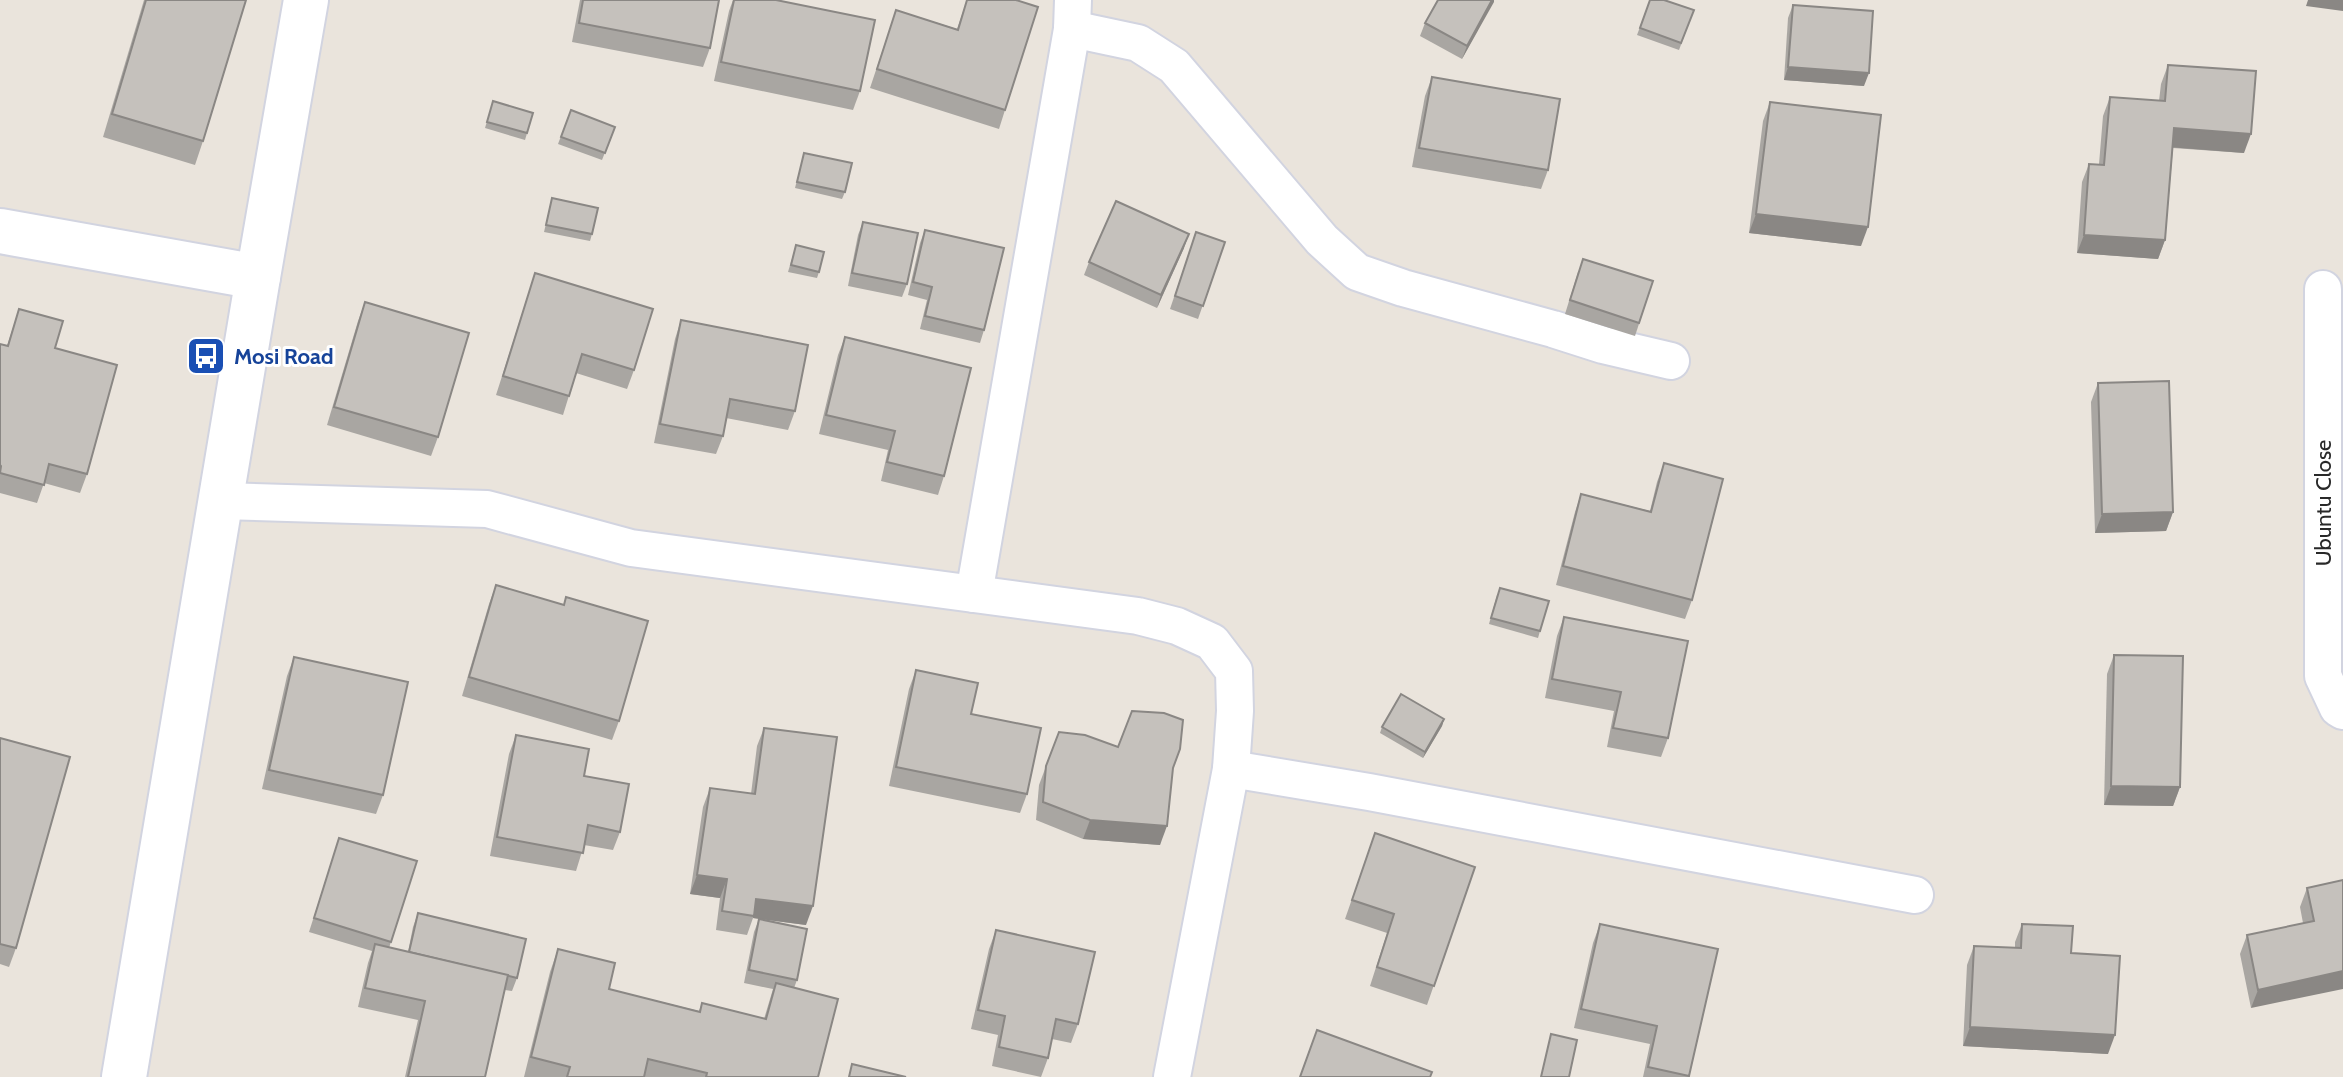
<svg xmlns="http://www.w3.org/2000/svg" width="2343" height="1077" viewBox="0 0 2343 1077" font-family="Cabin,sans-serif">
<style>
.lines{fill:none;stroke-linecap:round;stroke-linejoin:round}
.street-casing{stroke:#d2d4e0;stroke-width:40}
.secondary-casing{stroke:#d2d4e0;stroke-width:48}
.street{stroke:#fff;stroke-width:36}
.secondary{stroke:#fff;stroke-width:44}
.wall{fill:#a9a6a2}
.shaded-wall{fill:#8a8784}
.building{fill:#c5c1bc;stroke:#8a8784;stroke-width:2}
.labels{text-anchor:middle;stroke-width:6;stroke-linejoin:round;paint-order:stroke}
.transit-label{font-size:22px;font-weight:bold;fill:#164399;stroke:#fff;text-anchor:start}
.street-label{font-size:22px;fill:#292929;stroke:#fff}
</style>
<rect width="100%" height="100%" fill="#eae4dc"/>
<g class="lines">
<!-- street casing -->
<g class="street-casing">
<g id="street">
<polyline points="1072,29 1138,43 1174,66 1322,240 1357,272 1403,288 1553,329 1603,345 1671,361"/>
<polyline points="2323,289 2323,676 2338,708 2343,711"/>
<polyline points="221,501 487,509 631,548 1138,616 1177,626 1212,642 1234,671 1235,711 1231,769 1172,1077"/>
<polyline points="974,594 1072,29 1073,0"/>
<polyline points="1231,769 1369,792 1915,895"/>
</g>
</g>
<!-- secondary casing -->
<g class="secondary-casing">
<g id="secondary">
<polyline points="0,231 258,277"/>
<polyline points="124,1077 258,277 306,0"/>
</g>
</g>
<!-- street -->
<use href="#street" class="street"/>
<!-- secondary -->
<use href="#secondary" class="secondary"/>
</g>
<!-- wall -->
<g class="wall">
<polygon points="144,0 246,0 203,141 195,165 103,137"/>
<polygon points="580,0 719,0 710,48 703,67 572,42"/>
<polygon points="733,0 776,0 860,91 853,110 714,81 729,11"/>
<polygon points="967,0 1016,0 1005,110 999,129 870,88 896,10 957,29"/>
<polygon points="1438,0 1494,0 1462,59 1420,36 1425,23"/>
<polygon points="1650,0 1694,10 1679,50 1637,35"/>
<polygon points="1793,5 1864,86 1784,80 1788,18"/>
<polygon points="2168,65 2244,153 2173,148 2165,240 2158,259 2077,253 2082,182 2089,164 2099,164 2103,116 2110,97 2159,101 2161,84"/>
<polygon points="1432,77 1548,170 1541,189 1412,167 1425,96"/>
<polygon points="493,101 533,113 525,140 485,128"/>
<polygon points="1770,102 1861,246 1749,233 1763,121"/>
<polygon points="571,110 615,127 602,160 558,144"/>
<polygon points="804,153 845,192 842,199 795,188"/>
<polygon points="552,198 592,234 590,241 544,232"/>
<polygon points="863,222 907,284 902,297 848,286 858,235"/>
<polygon points="925,230 984,330 980,343 920,329 927,300 908,295 920,243"/>
<polygon points="1196,232 1225,242 1198,319 1170,309"/>
<polygon points="796,245 819,272 817,278 788,272"/>
<polygon points="1184,248 1157,308 1084,275 1089,262"/>
<polygon points="1578,272 1653,281 1635,336 1565,314"/>
<polygon points="535,273 634,370 627,389 576,373 563,415 496,395"/>
<polygon points="365,302 438,437 431,456 327,425 358,321"/>
<polygon points="19,309 55,348 87,474 80,493 44,483 37,503 0,493 0,344 7,346"/>
<polygon points="681,320 795,411 788,430 726,418 723,436 716,454 654,443 675,339"/>
<polygon points="845,337 944,476 938,495 881,481 888,450 819,434 838,355"/>
<polygon points="2098,383 2173,512 2166,531 2095,533 2091,402"/>
<polygon points="1664,463 1692,600 1685,619 1556,585 1575,512 1581,494 1650,511 1657,482"/>
<polygon points="496,585 619,721 612,740 462,696 489,604"/>
<polygon points="1497,595 1540,631 1538,638 1489,624"/>
<polygon points="1564,617 1668,738 1661,757 1607,747 1614,711 1545,698 1557,636"/>
<polygon points="2114,655 2180,787 2173,806 2104,805 2107,674"/>
<polygon points="294,657 383,795 376,814 262,789 287,676"/>
<polygon points="916,670 971,714 1027,794 1020,813 889,786 909,689"/>
<polygon points="1444,719 1442,726 1423,758 1380,733 1382,727"/>
<polygon points="764,728 806,925 753,918 747,935 716,930 720,898 690,894 703,807 710,788 751,794 757,746"/>
<polygon points="1059,732 1172,770 1160,845 1083,839 1036,820 1039,785"/>
<polygon points="516,735 584,776 620,832 613,850 584,845 576,871 490,856 509,754"/>
<polygon points="0,738 16,948 9,967 0,964"/>
<polygon points="1375,833 1475,867 1427,1005 1370,986 1387,933 1345,919"/>
<polygon points="339,838 417,861 389,948 408,952 413,927 418,913 517,978 512,991 505,990 485,1077 405,1077 418,1020 358,1007 368,963 372,951 309,932"/>
<polygon points="2343,880 2251,1008 2240,954 2247,935 2303,923 2300,907 2307,888"/>
<polygon points="759,919 797,980 794,988 818,1077 524,1077 550,972 558,949 609,989 699,1011 702,1003 764,1019 773,989 744,983 754,932"/>
<polygon points="1600,924 1718,949 1689,1077 1643,1077 1650,1044 1574,1028 1593,943"/>
<polygon points="2022,924 2071,953 2108,1054 1963,1046 1967,965 1974,946 2015,948 2015,942"/>
<polygon points="996,930 1078,1024 1071,1043 1052,1039 1048,1058 1041,1077 992,1066 998,1035 971,1029 989,949"/>
</g>
<!-- shaded-wall -->
<g class="shaded-wall">
<polygon points="1492,0 1494,0 1494,2 1462,59 1467,46"/>
<polygon points="2308,0 2343,0 2343,11 2306,6"/>
<polygon points="1788,67 1869,73 1864,86 1784,80"/>
<polygon points="2174,128 2251,134 2244,153 2168,147"/>
<polygon points="1756,214 1868,227 1861,246 1749,233"/>
<polygon points="1189,234 1184,248 1157,308 1161,295"/>
<polygon points="2084,235 2165,240 2158,259 2077,253"/>
<polygon points="2173,512 2166,531 2095,533 2102,514"/>
<polygon points="1444,719 1442,726 1423,758 1425,752"/>
<polygon points="2111,786 2180,787 2173,806 2104,805"/>
<polygon points="1090,820 1167,826 1160,845 1083,839"/>
<polygon points="697,875 727,879 720,898 690,894"/>
<polygon points="756,899 813,906 806,925 753,918"/>
<polygon points="2343,971 2343,989 2251,1008 2258,990"/>
<polygon points="1970,1027 2115,1035 2108,1054 1963,1046"/>
</g>
<!-- building -->
<g class="building">
<polygon points="146,0 246,0 203,141 112,114"/>
<polygon points="583,0 719,0 710,48 579,23"/>
<polygon points="734,0 776,0 875,20 860,91 721,62"/>
<polygon points="967,0 1016,0 1038,7 1005,110 877,69 896,10 958,30"/>
<polygon points="1438,0 1492,0 1467,46 1425,23"/>
<polygon points="1650,0 1664,0 1694,10 1681,43 1640,28"/>
<polygon points="1793,5 1873,11 1869,73 1788,67"/>
<polygon points="2168,65 2256,71 2251,134 2174,128 2165,240 2084,235 2089,164 2104,165 2110,97 2165,101"/>
<polygon points="1432,77 1560,99 1548,170 1419,148"/>
<polygon points="493,101 533,113 527,133 487,122"/>
<polygon points="1770,102 1881,115 1868,227 1756,214"/>
<polygon points="571,110 615,127 605,153 561,137"/>
<polygon points="804,153 852,163 845,192 797,182"/>
<polygon points="552,198 598,208 592,234 546,225"/>
<polygon points="1116,201 1189,234 1161,295 1089,262"/>
<polygon points="863,222 918,233 907,284 852,273"/>
<polygon points="925,230 1004,248 984,330 925,316 932,287 913,282"/>
<polygon points="1196,232 1225,242 1203,306 1175,296"/>
<polygon points="796,245 824,252 819,272 791,265"/>
<polygon points="1583,259 1653,281 1639,323 1570,300"/>
<polygon points="535,273 653,309 634,370 582,354 569,396 503,376"/>
<polygon points="365,302 469,333 438,437 334,407"/>
<polygon points="19,309 63,321 55,348 117,365 87,474 49,464 44,485 0,473 1,466 0,465 0,344 8,346"/>
<polygon points="681,320 808,345 795,411 730,399 723,436 660,424"/>
<polygon points="845,337 971,368 944,476 887,462 895,431 826,415"/>
<polygon points="2169,381 2173,512 2102,514 2098,383"/>
<polygon points="1664,463 1723,479 1692,600 1563,566 1581,494 1651,512"/>
<polygon points="496,585 564,605 566,597 648,621 619,721 469,677"/>
<polygon points="1500,588 1549,601 1540,631 1491,618"/>
<polygon points="1564,617 1688,641 1668,738 1613,728 1621,692 1552,679"/>
<polygon points="2114,655 2183,656 2180,787 2111,786"/>
<polygon points="294,657 408,682 383,795 269,770"/>
<polygon points="916,670 978,683 971,714 1041,728 1027,794 896,767"/>
<polygon points="1401,694 1444,719 1425,752 1382,727"/>
<polygon points="1132,711 1164,713 1183,720 1180,749 1173,768 1167,826 1090,820 1043,802 1046,766 1059,732 1085,735 1118,747"/>
<polygon points="764,728 837,737 813,906 756,899 754,916 722,911 727,879 697,875 710,788 755,794"/>
<polygon points="516,735 589,749 584,776 629,784 620,832 588,825 583,853 497,837"/>
<polygon points="0,738 70,757 16,948 0,944"/>
<polygon points="1375,833 1475,867 1434,986 1377,967 1394,914 1352,900"/>
<polygon points="339,838 417,861 391,942 314,918"/>
<polygon points="2343,880 2343,971 2258,990 2247,935 2314,921 2307,888"/>
<polygon points="418,913 526,939 517,978 409,952"/>
<polygon points="759,919 807,929 797,980 749,970"/>
<polygon points="1600,924 1718,949 1689,1076 1648,1067 1657,1026 1581,1009"/>
<polygon points="2022,924 2073,926 2071,953 2120,956 2115,1035 1970,1027 1974,946 2021,948"/>
<polygon points="996,930 1095,952 1078,1024 1056,1019 1048,1058 999,1047 1005,1016 978,1010"/>
<polygon points="375,944 508,975 485,1077 408,1077 425,1001 365,988"/>
<polygon points="558,949 615,963 609,989 700,1012 702,1003 766,1019 776,983 838,999 818,1077 706,1077 707,1073 648,1059 644,1077 567,1077 570,1067 531,1057"/>
<polygon points="1317,1030 1432,1072 1430,1077 1300,1077"/>
<polygon points="1551,1034 1577,1040 1569,1077 1541,1077"/>
<polygon points="852,1064 906,1077 849,1077"/>
</g>
<!-- icons -->
<defs>
<g id="bus-square" transform="scale(2)"><rect x="-9" y="-9" width="18" height="18" rx="4" fill="#1a4fb4" stroke="#fff"/><path d="M-5-6H5V4H4V6H2V4H-2V6H-4V4H-5ZM-3.5-4V0h7V-4ZM-3.5 1.2v1.5H-2V1.2ZM2 1.2v1.5H3.5V1.2Z" fill="#fff"/></g>
</defs>
<g fill-rule="evenodd">
<use href="#bus-square" x="206" y="356"/>
</g>
<g class="labels">
<!-- transit labels -->
<g class="transit-label">
<text x="234" y="364">Mosi Road</text>
</g>
<!-- street labels -->
<g class="street-label">
<text transform="translate(2323 503) rotate(-90)" y="8">Ubuntu Close</text>
</g>
</g>
</svg>
